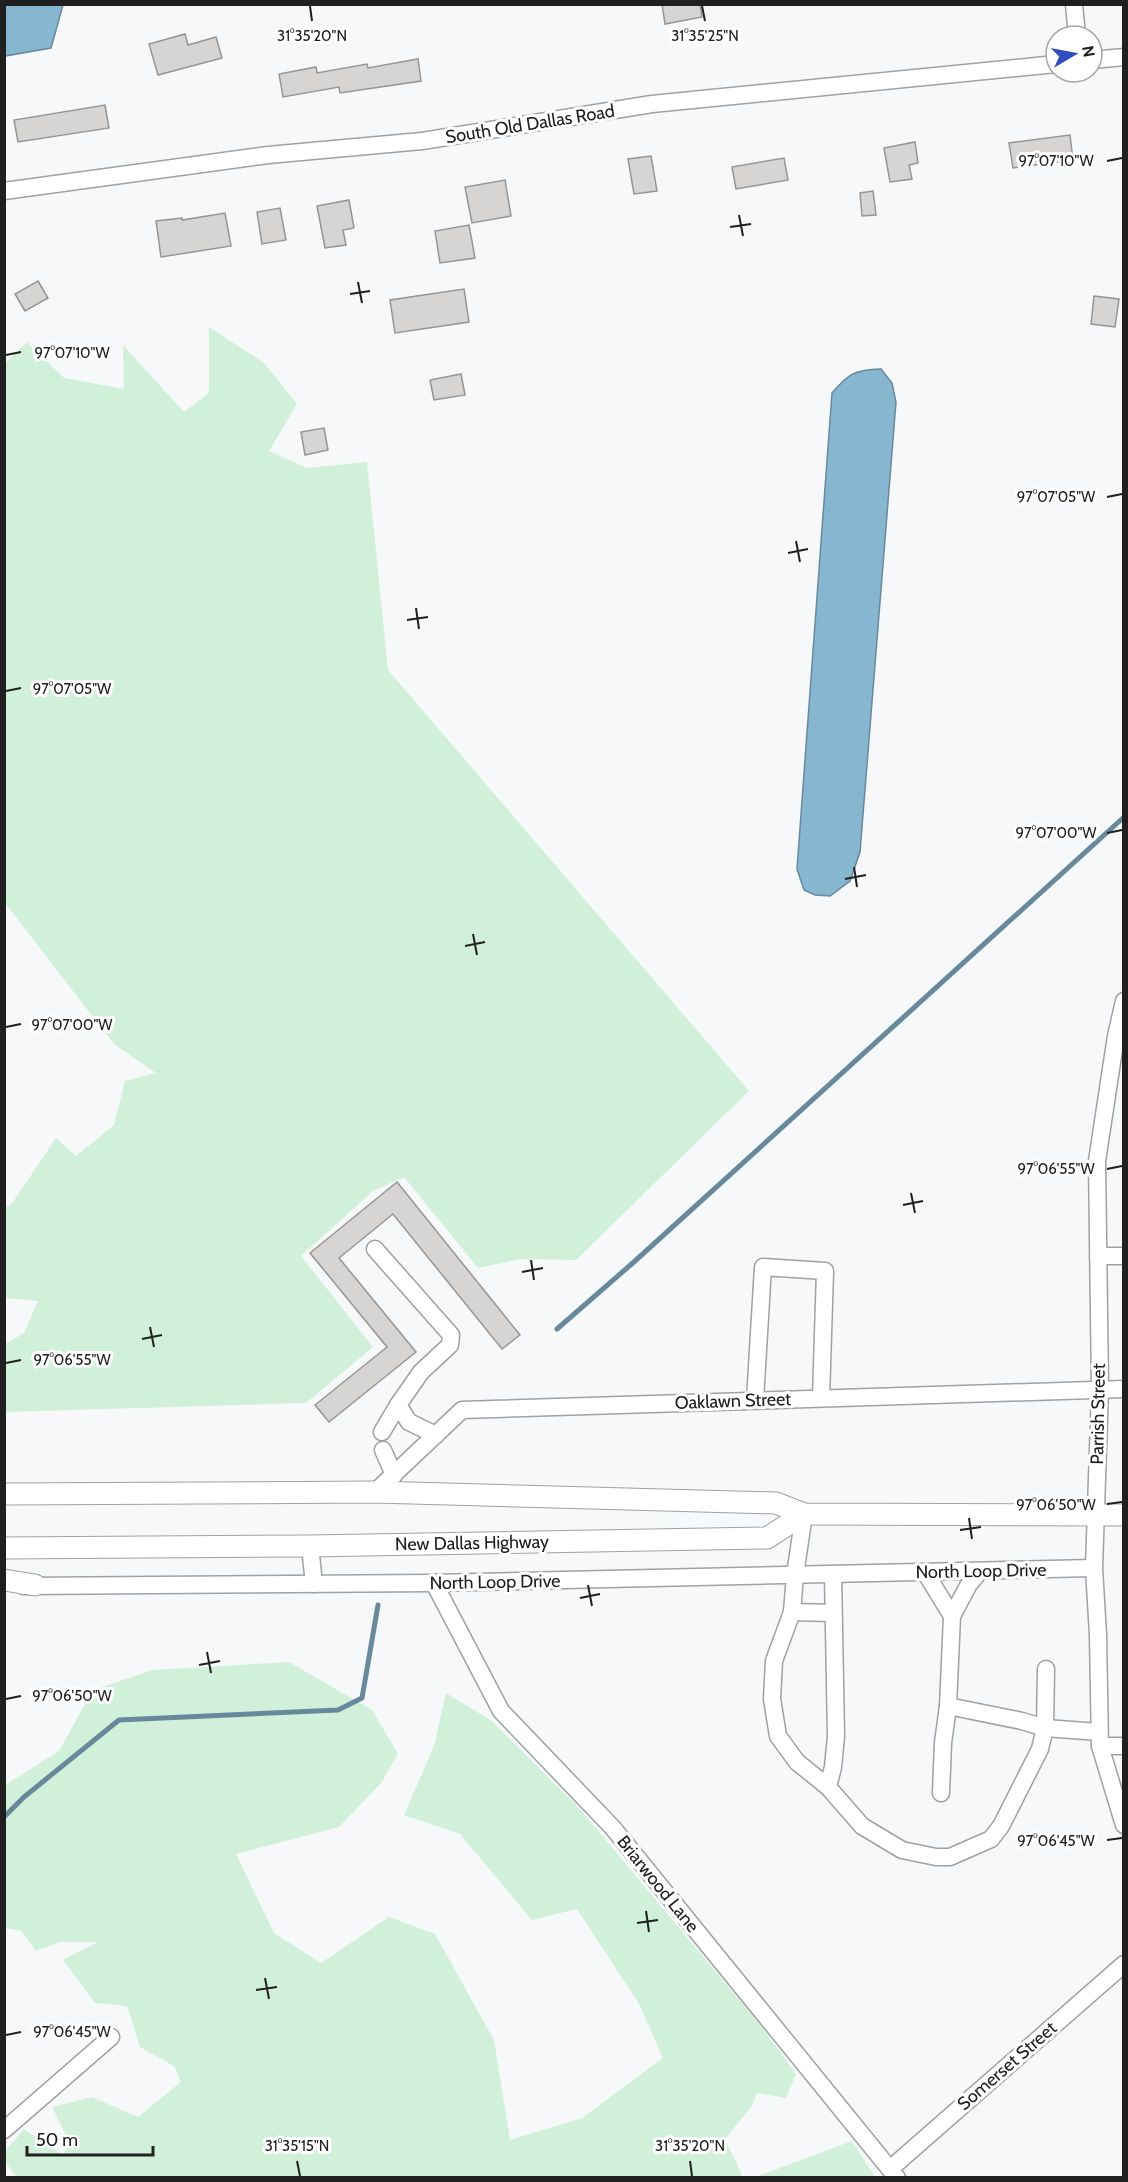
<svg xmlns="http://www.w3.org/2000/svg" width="1128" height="2182" viewBox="0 0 1128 2182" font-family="Cabin,sans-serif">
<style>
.green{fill:#d1f0d9}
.water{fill:#87b6d1;stroke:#68899c;stroke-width:1.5}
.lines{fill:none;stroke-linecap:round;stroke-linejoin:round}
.stream{stroke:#68899c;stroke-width:5}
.building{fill:#d7d5d4;stroke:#979594;stroke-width:1.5}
.minor-casing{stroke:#a0a1a3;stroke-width:19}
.major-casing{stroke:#a0a1a3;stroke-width:23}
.minor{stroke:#fff;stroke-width:16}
.major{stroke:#fff;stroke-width:21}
.ticks{fill:none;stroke:#202021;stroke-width:2}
.labels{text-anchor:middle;stroke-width:6;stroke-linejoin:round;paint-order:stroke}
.street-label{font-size:18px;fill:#202021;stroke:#fff}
.ticks-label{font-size:15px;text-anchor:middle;fill:#202021;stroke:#fff;stroke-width:6;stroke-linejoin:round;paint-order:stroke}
</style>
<rect width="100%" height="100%" fill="#f6f8fa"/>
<!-- green -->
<g class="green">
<polygon points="209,327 264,363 297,404 269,451 307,468 367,462 388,670 749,1091 576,1260 520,1259 478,1268 404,1177 373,1191 301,1256 373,1347 306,1403 5,1412 5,1344 24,1333 38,1301 5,1298 5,1207 11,1205 56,1138 76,1156 114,1125 125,1081 156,1073 114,1044 5,903 5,363 27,342 64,378 124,389 123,345 184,412 209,393"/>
<polygon points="289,1662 372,1710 398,1754 381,1783 339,1827 236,1854 274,1933 321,1963 389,1917 435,1934 494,2040 510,2140 582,2118 663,2058 639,2004 577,1909 532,1920 460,1834 404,1815 434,1746 446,1693 492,1721 580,1809 761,2026 796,2074 786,2098 757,2093 751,2107 725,2139 743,2177 16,2177 5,2161 5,2151 24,2129 64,2156 69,2141 52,2107 92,2097 138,2117 181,2082 174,2066 140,2047 127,2006 95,2003 63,1960 98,1942 60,1942 36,1951 21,1931 5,1928 5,1785 59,1751 93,1690 153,1670"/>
<polygon points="852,2141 875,2177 755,2177"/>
</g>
<!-- water -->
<g class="water">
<polygon points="5,4 63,5 51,48 5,56"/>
<path d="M881,369L892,383L896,402L860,852L850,881L830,896L815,895L804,890L797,869L832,393C849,373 855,370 881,369Z"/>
</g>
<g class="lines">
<!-- stream -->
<g class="stream">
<polyline points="557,1329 635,1261 1124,817"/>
<polyline points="4,1817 24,1797 119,1720 338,1710 362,1698 378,1605"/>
</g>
</g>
<!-- building -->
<g class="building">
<polygon points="662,4 700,4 702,17 665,24"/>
<polygon points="185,34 188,45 216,37 222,58 158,75 149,44"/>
<polygon points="418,59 421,81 340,93 339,87 283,97 279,74 316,67 317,73 367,64 368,68"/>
<polygon points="105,105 109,128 18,142 14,120"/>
<polygon points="1070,135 1073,160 1013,168 1009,143"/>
<polygon points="915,142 918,163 909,165 912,179 890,182 884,148"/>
<polygon points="651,156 657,191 634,194 628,159"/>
<polygon points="784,158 788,180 736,189 732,167"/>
<polygon points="505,180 511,216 472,223 465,187"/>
<polygon points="873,191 876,215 862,216 860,193"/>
<polygon points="349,200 354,228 343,230 346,245 325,248 317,206"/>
<polygon points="280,208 286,240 262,244 257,212"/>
<polygon points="225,213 231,246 161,257 156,221 182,218 182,220"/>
<polygon points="469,225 475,258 440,263 435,231"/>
<polygon points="38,281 48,298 25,311 15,294"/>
<polygon points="464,289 469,322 395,333 390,300"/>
<polygon points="1094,296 1119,299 1115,327 1091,324"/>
<polygon points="461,374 465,395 434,400 430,380"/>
<polygon points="324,428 328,450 305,455 301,432"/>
<polygon points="397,1182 520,1335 502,1349 393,1214 339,1258 416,1352 329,1422 315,1405 387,1347 310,1253"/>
</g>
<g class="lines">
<!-- minor casing -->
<g class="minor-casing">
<g id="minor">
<polyline points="1074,4 1077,36"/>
<polyline points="1092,60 1124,57"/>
<polyline points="4,191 268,155 422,141 652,104 1056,64"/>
<polyline points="1124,1001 1116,1036 1097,1161 1100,1389 1094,1568 1098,1635 1100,1746 1124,1825"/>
<polyline points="375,1249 451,1335 450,1345 421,1372 398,1405 409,1422 436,1435"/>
<polyline points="1098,1256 1124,1256"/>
<polyline points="755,1400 763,1267 825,1271 821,1398"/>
<polyline points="382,1432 398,1405"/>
<polyline points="383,1450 394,1475"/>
<polyline points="375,1492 462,1410 1124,1389"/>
<polyline points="804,1514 795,1575 792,1612 774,1661 772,1699 778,1736 797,1762 828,1787 862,1826 902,1850 936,1857 950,1857 991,1839 1001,1826 1040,1749 1045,1728 1046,1669"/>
<polyline points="310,1546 314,1584"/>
<polyline points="980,1571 969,1584 952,1616 948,1706 1022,1721 1045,1728 1099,1732"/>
<polyline points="925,1572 952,1616"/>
<polyline points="434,1583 501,1711 613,1828 897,2178"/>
<polyline points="23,1586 434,1583 1094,1568"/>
<polyline points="792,1612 833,1613"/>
<polyline points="1100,1746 1124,1746"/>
<polyline points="828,1787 833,1767 836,1736 833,1574"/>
<polyline points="941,1793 943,1743 948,1706"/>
<polyline points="4,2130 111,2037"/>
<polyline points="890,2169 1124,1964"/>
</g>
</g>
<!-- major casing -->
<g class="major-casing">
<g id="major">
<polyline points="4,1494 375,1492 776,1503 804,1514 1124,1515"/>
<polyline points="4,1548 310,1546 767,1538 804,1514"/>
<polyline points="4,1580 35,1585"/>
</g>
</g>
<!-- minor -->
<use href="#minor" class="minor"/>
<!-- major -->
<use href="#major" class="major"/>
</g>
<!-- ticks -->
<path class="ticks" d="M310,6L312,21M702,6L705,21M1107,161L1122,158M739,215L743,236M730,227L751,224M358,282L362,303M350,294L370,291M6,355L21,352M1107,497L1122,494M796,541L800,562M788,553L808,549M416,608L419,629M407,620L428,617M6,691L21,688M1107,833L1122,830M854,867L857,887M845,879L866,875M473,934L477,955M465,946L485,942M6,1027L21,1024M1107,1169L1122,1166M911,1193L915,1213M903,1205L923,1201M531,1260L534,1280M522,1272L543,1268M150,1327L154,1347M142,1339L162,1335M6,1363L21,1360M1107,1504L1122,1502M969,1518L972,1539M960,1530L981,1527M588,1585L592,1606M580,1598L600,1594M207,1652L211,1673M199,1665L220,1661M6,1699L21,1696M1107,1840L1122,1838M646,1911L649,1932M637,1923L658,1920M265,1978L269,1999M256,1990L277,1987M6,2035L21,2032M297,2161L300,2176M690,2161L692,2176"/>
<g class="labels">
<!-- street labels -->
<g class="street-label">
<text transform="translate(530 124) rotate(-9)" y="6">South Old Dallas Road</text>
<text transform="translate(733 1401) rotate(-2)" y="6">Oaklawn Street</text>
<text transform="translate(1098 1414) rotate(-89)" y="6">Parrish Street</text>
<text transform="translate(472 1543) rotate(-1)" y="6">New Dallas Highway</text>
<text transform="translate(981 1571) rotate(-1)" y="6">North Loop Drive</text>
<text transform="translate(495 1582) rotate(-1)" y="6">North Loop Drive</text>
<text transform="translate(658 1884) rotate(51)" y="6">Briarwood Lane</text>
<text transform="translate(1007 2066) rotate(-41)" y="6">Somerset Street</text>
</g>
</g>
<g class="ticks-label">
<text x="312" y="41">31°35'20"N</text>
<text x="705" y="41">31°35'25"N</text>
<text x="1056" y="166">97°07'10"W</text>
<text x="72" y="358">97°07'10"W</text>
<text x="1056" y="502">97°07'05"W</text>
<text x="72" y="694">97°07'05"W</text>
<text x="1056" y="838">97°07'00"W</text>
<text x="72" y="1030">97°07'00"W</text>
<text x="1056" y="1174">97°06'55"W</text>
<text x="72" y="1365">97°06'55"W</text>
<text x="1056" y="1510">97°06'50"W</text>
<text x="72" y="1701">97°06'50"W</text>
<text x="1056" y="1846">97°06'45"W</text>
<text x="72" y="2037">97°06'45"W</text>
<text x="297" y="2151">31°35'15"N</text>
<text x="690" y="2151">31°35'20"N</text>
</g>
<!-- border -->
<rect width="1128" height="2182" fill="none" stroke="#202021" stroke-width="12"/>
<!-- north arrow -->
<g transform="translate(1074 54) rotate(80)"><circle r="28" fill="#ffffff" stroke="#a6a6a6" stroke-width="1.5"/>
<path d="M0-4.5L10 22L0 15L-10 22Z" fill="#314ebf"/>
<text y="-9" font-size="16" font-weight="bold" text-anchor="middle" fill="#202021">N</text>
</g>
<!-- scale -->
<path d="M27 2146v9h126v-9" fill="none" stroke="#202021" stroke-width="3"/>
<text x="36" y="2146" font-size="18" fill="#202021" stroke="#ffffff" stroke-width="4.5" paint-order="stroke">50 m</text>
</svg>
